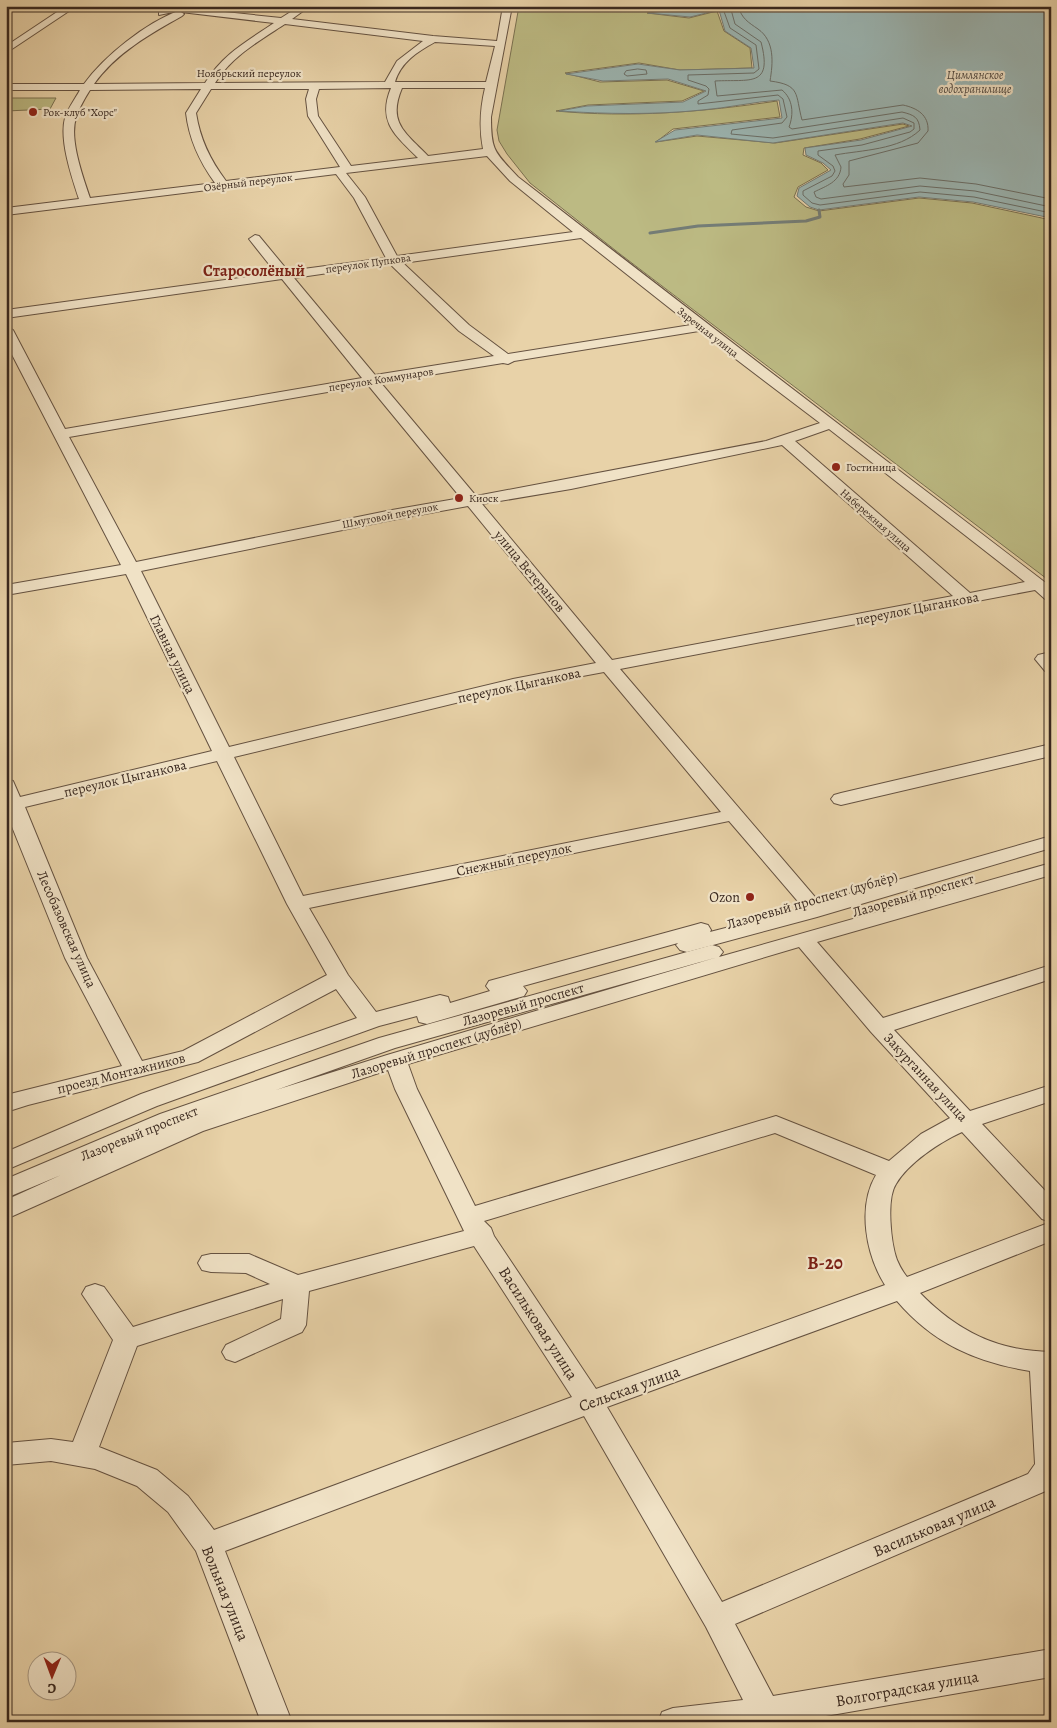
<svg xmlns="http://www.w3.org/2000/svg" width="1057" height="1728" viewBox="0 0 1057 1728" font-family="Alegreya,serif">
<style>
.green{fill:#bcba83;stroke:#7a7151}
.water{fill:#9bb5b2;stroke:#747d77}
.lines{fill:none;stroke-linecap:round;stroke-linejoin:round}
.shore{stroke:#6a6e68;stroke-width:1}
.stream{stroke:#747d77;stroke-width:3}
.minor-casing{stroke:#655241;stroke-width:2}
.minor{fill:#f0e2c6;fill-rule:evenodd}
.poi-dot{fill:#8f2418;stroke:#f0e2c6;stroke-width:2}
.labels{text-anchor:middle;stroke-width:4.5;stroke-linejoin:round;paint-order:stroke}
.far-street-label{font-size:11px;fill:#39281f;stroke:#f0e2c6}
.far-poi-label{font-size:11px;fill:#39281f;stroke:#f0e2c6;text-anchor:start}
.far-water-label{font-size:12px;font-style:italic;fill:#524b44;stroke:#f0e2c6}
.street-label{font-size:14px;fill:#39281f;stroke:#f0e2c6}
.poi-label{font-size:14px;fill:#39281f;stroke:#f0e2c6;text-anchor:end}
.far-district-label{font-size:16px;font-weight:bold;fill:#7a1f14;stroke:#f0e2c6}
.near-street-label{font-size:16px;fill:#39281f;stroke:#f0e2c6}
.near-neighbourhood-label{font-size:18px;font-weight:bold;fill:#7a1f14;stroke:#f0e2c6}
</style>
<rect width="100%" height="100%" fill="#e8d2a8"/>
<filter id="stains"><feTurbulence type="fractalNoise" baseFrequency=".004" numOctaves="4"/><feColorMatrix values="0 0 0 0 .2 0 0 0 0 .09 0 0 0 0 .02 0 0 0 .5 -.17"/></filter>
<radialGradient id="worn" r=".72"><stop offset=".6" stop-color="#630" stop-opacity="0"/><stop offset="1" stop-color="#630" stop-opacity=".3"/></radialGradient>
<!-- green -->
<g class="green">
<path d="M519,6H687L647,13L689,18L717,11L724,31L750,48L752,68L680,70L639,63L565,73L600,82L667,80L704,91L682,101L588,105L556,111C630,118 703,112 777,101L780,117L673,129L656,142L697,136L775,143L903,124L909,126L860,139L804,148L803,155L821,163L828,170L798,187L794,197L806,207L819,211L919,198L972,203L1051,220V582L620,254L530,183L507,154L499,141L497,130Z"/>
<polygon points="6,98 56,98 50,109 6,111"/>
</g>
<!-- water -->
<path class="water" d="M685,6H1051V218L973,202L919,197L819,210L810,207L797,196L799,188L831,170L823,163L806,155L805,148L861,140L912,126L903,123L773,143L697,135L655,142L675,130L782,118L779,100C753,102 727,108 702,110C654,115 606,114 559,111L587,106L683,102L706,91L668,79L603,81L566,74L638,64L680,70L754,68L751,48L725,31L719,10L690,17L648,13L678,9Z"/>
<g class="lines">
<!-- shore -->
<g class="shore">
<polyline points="722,6 730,28 756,45 759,69 754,73 688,75 688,80 706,86 709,89 708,95 698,101 698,104 778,95 783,99 787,117 782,123 732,130 731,134 773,138 903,118 914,123 914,129 910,132 862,145 818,151 818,155 833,166 835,171 832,176 803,191 803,195 812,203 820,205 920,192 974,197 1051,213"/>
<path d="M730,6L735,24L761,42C773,88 750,79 715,81L717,96L782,90C793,99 794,114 789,127L792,129L902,112C914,115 919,117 920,130C899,150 862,150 835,155L841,167C840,182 826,186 814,192L816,197L821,199L920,186L975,191L1051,207"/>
<path d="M738,6C742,19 748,22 758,29C775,41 773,63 770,81C801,85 795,94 802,120L903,105C917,108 929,115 928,131L918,143L849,161V175L843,184L844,187L920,178L976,184L1051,199"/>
<polygon points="638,69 646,70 647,74 627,76 624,74 626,71"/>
</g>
<!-- stream -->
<polyline class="stream" points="650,233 698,226 806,221 820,217 819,210"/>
<!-- minor casing -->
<g class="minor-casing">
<g id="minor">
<polygon points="66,6 75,7 6,53 6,46"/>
<path d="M168,6L281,18L300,6H310L292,19L433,36L497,41L503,6H512L491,117C491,152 495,152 518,177C695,315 873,450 1051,587V600L1045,599L1035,590L620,669L815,897L818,901L817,903L1051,836V848L817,917L687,952L680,950L676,945L678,943L523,986L527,991L524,996L427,1024L419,1022L417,1016L379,1026L157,1106L6,1170V1152L141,1094L357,1018L336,989L198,1062L28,1105L6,1112V1095L122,1066L65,958L6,812V779L13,781L20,797L212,751L126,574L6,595V585L121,565L6,343V326L13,330L65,429L362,378L282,279L6,318V310L276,273L249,239L255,235L259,236L288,271L386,258L354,198L336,174L6,215V208L79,199C72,178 59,140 65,118C68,108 75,99 80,90H6V84H84C104,56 146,23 178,11L159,15V11ZM181,12L274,23C246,42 223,54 205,83L94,84C116,53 150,34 182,16L184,14ZM285,24L423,41L397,61L385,82L215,83C232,56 259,41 285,24ZM435,42L495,46L486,82H395C401,62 417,52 435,42ZM391,88C377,122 395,135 418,158L351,166L318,116L316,99L319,89ZM402,88H485C480,109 479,128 483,149L428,156C406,133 387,123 402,88ZM201,89L186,113C189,139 199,161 215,183L90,198C83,177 69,139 76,118C79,108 85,98 90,90ZM211,89H309L306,99L308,116L340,167L226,181C210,160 200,139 196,113ZM487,156L510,181L573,232L397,256L365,197L346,173ZM581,238L691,325L508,354L469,325L403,263ZM390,264L459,331L494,356L375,375L294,278ZM699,331L820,423L766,441L476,496L381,383L503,363L508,364L514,361ZM368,385L461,498L392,510L136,562L69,437ZM829,429L1025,582L970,593L795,441ZM782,445L953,596L612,660L482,504L571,489ZM468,506L596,663L513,679L229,747L141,571L392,520ZM604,672L721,812L303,896L234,757L513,689ZM217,761L287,904L327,975L183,1051L142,1061L87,958L25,807ZM729,821L801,905L806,907L710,932L711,930L708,925L701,923L694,925L489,981L486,986L490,991L450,1003L448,997L440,995L376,1012L348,975L309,908Z"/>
<polygon points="1051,652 1051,672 1045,671 1035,659 1038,655"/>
<polygon points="1051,744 1051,756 841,805 834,803 831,799 834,795 841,793"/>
<path d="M1051,863V875L817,942L883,1018L1051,965V979L894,1030L970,1111L1051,1085V1101L982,1124L1051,1197V1241L920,1293C957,1331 997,1351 1051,1352V1486L1048,1490L735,1624L773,1696L1051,1649V1677L791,1722H658L662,1712L673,1708L743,1700L706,1627L584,1416L225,1551L292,1722H261L196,1551L168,1512L137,1486L95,1469L51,1461L6,1465V1443L51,1439L73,1442L113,1340L82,1294L86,1287L95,1284L104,1287L133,1327L270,1284L246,1273L211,1272L202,1270L198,1263L202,1256L211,1254H249L298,1275L464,1231L395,1089L388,1070L203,1131L6,1219V1200L61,1175L6,1198V1179L160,1114L379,1038L712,945L719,947L723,952L719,957ZM799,947L871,1032L950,1118L921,1134L889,1161L776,1116L475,1206L417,1089L408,1064ZM718,957L387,1055L276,1090L395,1048ZM962,1132L1042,1219L1051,1222L907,1277C903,1272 900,1267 897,1260C891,1244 886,1199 896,1184C908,1163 940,1142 962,1132ZM775,1133L876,1175C857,1207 866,1255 885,1285L596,1389L494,1236L491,1228L484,1221ZM474,1246L572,1397L214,1530L188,1496L157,1470L99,1447L137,1346L283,1299L281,1319L226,1345L222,1352L226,1359L235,1362L302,1332L306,1325L309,1291ZM897,1301C934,1344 976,1362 1030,1371L1035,1464L1028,1474L722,1602L607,1407Z"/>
</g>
</g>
<!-- minor -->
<use href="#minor" class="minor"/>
</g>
<!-- markers -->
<g class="poi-dot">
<circle cx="33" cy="112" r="5"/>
<circle cx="836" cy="467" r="5"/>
<circle cx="459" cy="498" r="5"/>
<circle cx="750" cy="897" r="5"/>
</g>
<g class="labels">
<!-- far-street labels -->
<g class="far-street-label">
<text x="249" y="77">Ноябрьский переулок</text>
<text transform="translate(248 182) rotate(-7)" y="4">Озёрный переулок</text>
<text transform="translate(368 263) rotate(-8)" y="4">переулок Пупкова</text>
<text transform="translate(708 332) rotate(38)" y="4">Заречная улица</text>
<text transform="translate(381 379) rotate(-9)" y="4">переулок Коммунаров</text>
<text transform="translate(390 515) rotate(-11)" y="4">Шмутовой переулок</text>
<text transform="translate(876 520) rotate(41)" y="4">Набережная улица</text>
</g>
<!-- far-poi labels -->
<g class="far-poi-label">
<text x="43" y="116">Рок-клуб "Хорс"</text>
<text x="846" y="471">Гостиница</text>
<text x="469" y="502">Киоск</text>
</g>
<!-- far-water labels -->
<g class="far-water-label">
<text x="975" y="79">Цимлянское<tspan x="975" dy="14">водохранилище</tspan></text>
</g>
<!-- street labels -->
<g class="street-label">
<text transform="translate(530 571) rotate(50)" y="5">улица Ветеранов</text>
<text transform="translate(917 608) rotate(-11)" y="5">переулок Цыганкова</text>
<text transform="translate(173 654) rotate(64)" y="5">Главная улица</text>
<text transform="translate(519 685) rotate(-12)" y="5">переулок Цыганкова</text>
<text transform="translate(125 778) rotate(-13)" y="5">переулок Цыганкова</text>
<text transform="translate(514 859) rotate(-12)" y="5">Снежный переулок</text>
<text transform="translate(913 895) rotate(-16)" y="5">Лазоревый проспект</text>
<text transform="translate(812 900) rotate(-16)" y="5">Лазоревый проспект (дублёр)</text>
<text transform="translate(67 929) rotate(66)" y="5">Лесобазовская улица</text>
<text transform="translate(523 1004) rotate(-16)" y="5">Лазоревый проспект</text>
<text transform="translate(436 1048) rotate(-17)" y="5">Лазоревый проспект (дублёр)</text>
<text transform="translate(121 1073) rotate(-14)" y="5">проезд Монтажников</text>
<text transform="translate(926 1077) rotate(47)" y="5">Закурганная улица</text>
<text transform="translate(139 1133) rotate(-22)" y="5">Лазоревый проспект</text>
</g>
<!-- poi labels -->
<g class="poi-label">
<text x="740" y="902">Ozon</text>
</g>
<!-- far-district labels -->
<g class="far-district-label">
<text x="254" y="276">Староcолёный</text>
</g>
<!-- near-street labels -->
<g class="near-street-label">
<text transform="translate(539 1323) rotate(57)" y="6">Васильковая улица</text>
<text transform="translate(629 1388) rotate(-20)" y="6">Сельская улица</text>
<text transform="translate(934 1526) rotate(-23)" y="6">Васильковая улица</text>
<text transform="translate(226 1593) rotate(68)" y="6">Вольная улица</text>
<text transform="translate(907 1688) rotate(-10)" y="6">Волгоградская улица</text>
</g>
<!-- near-neighbourhood labels -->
<g class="near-neighbourhood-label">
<text x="825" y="1269">В-20</text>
</g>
</g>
<!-- margin -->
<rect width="1057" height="1728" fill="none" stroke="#e8d2a8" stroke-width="25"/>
<rect x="8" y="8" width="1042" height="1713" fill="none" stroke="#39281f" stroke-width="2.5"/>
<rect x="12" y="12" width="1032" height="1703" fill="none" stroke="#39281f"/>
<!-- north arrow -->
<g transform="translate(52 1676) rotate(181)"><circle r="24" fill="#f0e2c6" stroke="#a79883"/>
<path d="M0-4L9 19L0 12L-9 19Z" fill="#8f2418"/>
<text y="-8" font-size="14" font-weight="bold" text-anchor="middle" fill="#39281f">С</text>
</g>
<rect width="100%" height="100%" filter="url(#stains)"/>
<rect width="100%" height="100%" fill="url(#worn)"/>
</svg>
